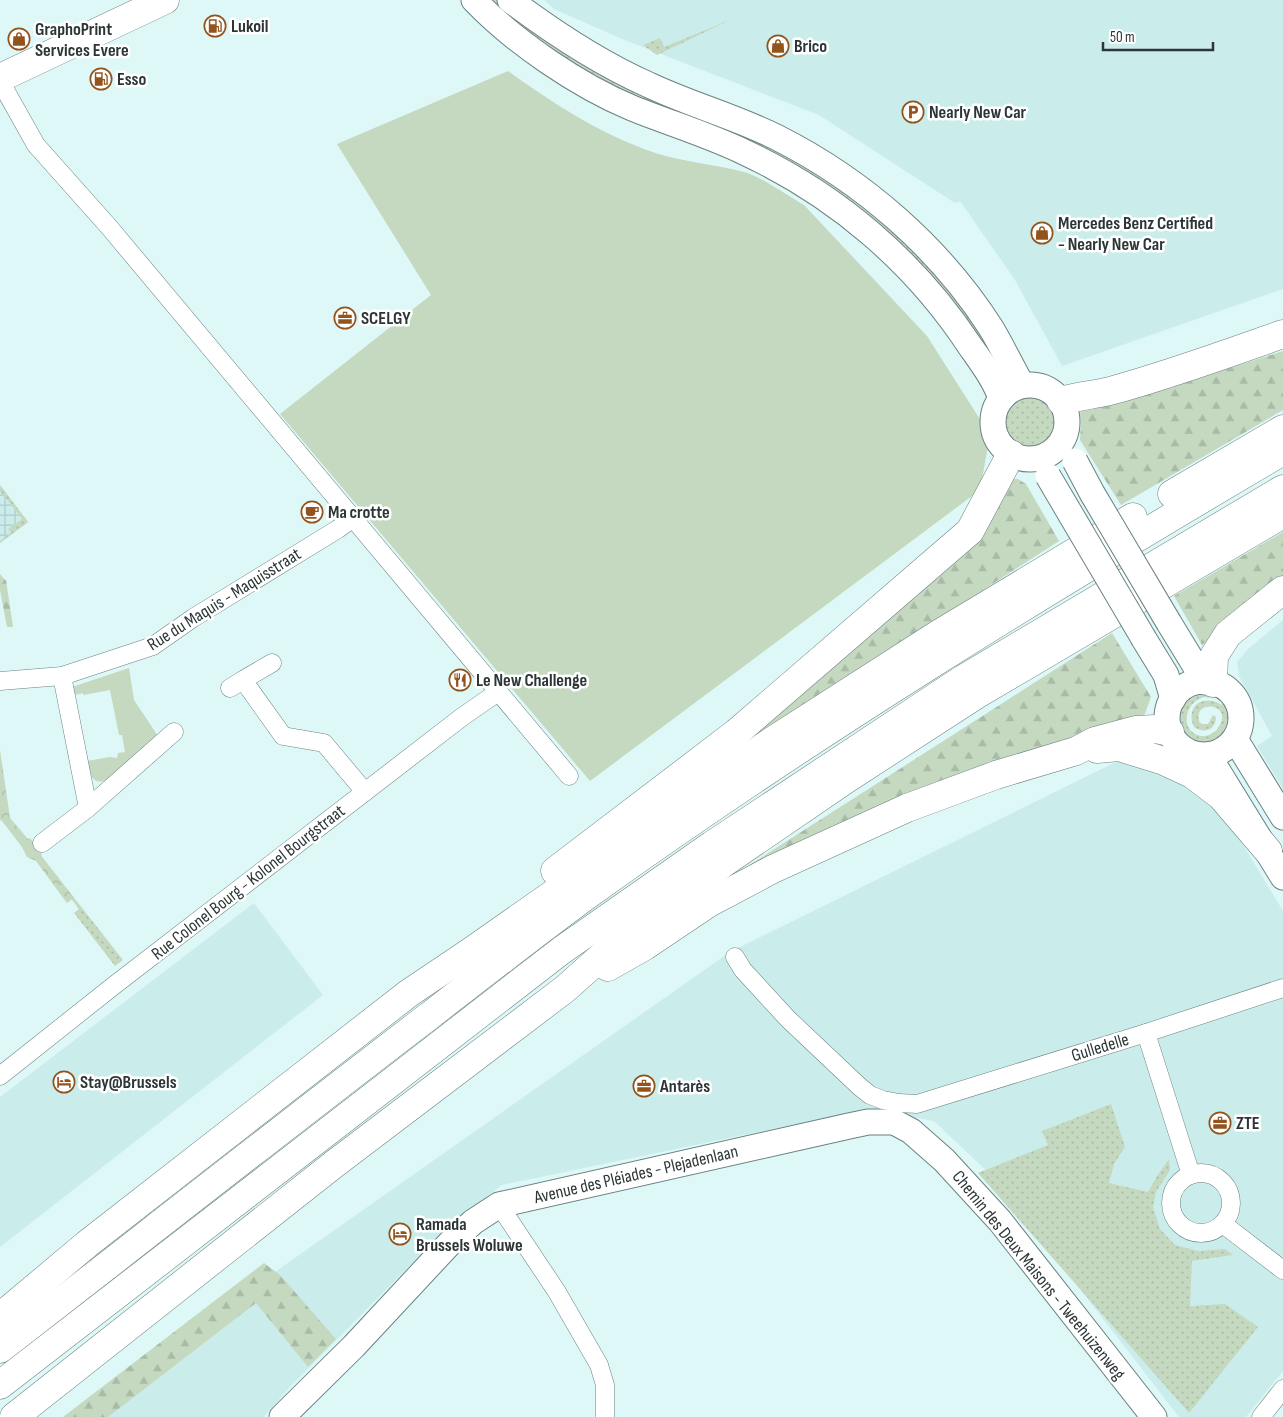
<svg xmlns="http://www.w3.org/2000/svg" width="1283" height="1417" viewBox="0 0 1283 1417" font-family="'Sofia Sans Condensed',sans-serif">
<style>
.built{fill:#caedec}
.industrial{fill:url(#industrial-grid)}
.grass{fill:url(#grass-dots);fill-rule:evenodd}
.forest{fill:url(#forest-firs)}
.park{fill:url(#park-crowns)}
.garden{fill:#c4d9c0}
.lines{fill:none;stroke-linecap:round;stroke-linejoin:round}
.street-casing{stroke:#6b8282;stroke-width:19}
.secondary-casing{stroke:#6b8282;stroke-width:27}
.primary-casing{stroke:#6b8282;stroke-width:29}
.highway-casing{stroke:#6b8282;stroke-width:29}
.street{stroke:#fff;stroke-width:18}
.secondary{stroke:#fff;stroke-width:25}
.primary{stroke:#fff;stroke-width:28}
.highway{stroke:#fff;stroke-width:28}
.secondary-bridge-casing{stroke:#6b8282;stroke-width:27;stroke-linecap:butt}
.secondary-bridge{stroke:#fff;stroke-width:25}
.labels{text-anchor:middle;stroke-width:5;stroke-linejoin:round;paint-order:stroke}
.poi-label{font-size:18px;font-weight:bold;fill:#2c3636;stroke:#fff;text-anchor:start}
.street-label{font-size:18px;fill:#2c3636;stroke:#fff}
</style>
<defs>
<pattern id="industrial-grid" width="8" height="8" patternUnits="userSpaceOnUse" patternTransform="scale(1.25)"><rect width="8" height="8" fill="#caedec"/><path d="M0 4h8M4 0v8" fill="none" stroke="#aecccb"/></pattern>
<pattern id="grass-dots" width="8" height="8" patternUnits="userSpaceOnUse" patternTransform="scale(1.25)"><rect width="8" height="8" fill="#c4d9c0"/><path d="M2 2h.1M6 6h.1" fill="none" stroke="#a9bba6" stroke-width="1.8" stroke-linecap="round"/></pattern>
<pattern id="forest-firs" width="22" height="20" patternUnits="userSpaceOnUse" patternTransform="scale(1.25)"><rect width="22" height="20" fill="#c4d9c0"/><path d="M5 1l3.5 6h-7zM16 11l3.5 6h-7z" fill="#a9bba6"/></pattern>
<pattern id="park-crowns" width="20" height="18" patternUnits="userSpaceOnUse" patternTransform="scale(1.25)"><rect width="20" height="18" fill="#c4d9c0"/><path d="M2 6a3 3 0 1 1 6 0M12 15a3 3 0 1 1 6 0" fill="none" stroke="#a9bba6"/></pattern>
</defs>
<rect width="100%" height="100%" fill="#def7f7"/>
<!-- built -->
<g class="built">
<polygon points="544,0 1283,0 1283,289 1062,366 1015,280 960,201 955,203 819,115 622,39 554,9"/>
<polygon points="1283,620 1283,789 1257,746 1272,736 1239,676 1237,662 1248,649"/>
<polygon points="1130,755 1213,795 1283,911 1283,1371 1246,1417 1179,1417 994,1178 934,1121 869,1109 502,1185 443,1232 288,1389 264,1417 90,1417 282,1267 730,952"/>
<polygon points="254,903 323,995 0,1247 0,1097"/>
</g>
<!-- industrial -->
<polygon class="industrial" points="0,485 28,522 0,543"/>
<!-- grass -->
<g class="grass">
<polygon points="485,0 497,0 512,14 758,141 827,179 872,213 904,241 930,268 971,319 1010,381 900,248 598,83"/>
<polygon points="730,20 657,55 643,45 660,38 664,47"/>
<circle cx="1030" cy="422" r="26"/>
<polygon points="0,485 28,522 0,543 0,541 11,533 8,529 22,519 0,491"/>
<path d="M1205,694C1247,701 1226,753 1194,740C1189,737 1184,732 1182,726C1176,709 1189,696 1205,694ZM1204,697L1216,698L1223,703L1222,705C1203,693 1185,706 1194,727C1204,734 1216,730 1216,717L1213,715L1208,724H1203L1200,723C1190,698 1236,703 1218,728C1215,733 1207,737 1201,736C1180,732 1183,703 1204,697Z"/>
<polygon points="42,857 123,960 115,966 74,913 79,909 40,858"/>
<polygon points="1111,1104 1125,1147 1114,1164 1109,1183 1148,1192 1157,1176 1169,1159 1170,1170 1156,1192 1153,1207 1160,1229 1175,1245 1198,1251 1225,1249 1233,1255 1192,1261 1190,1306 1225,1304 1258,1327 1189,1413 978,1173 1048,1145 1042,1131"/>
</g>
<!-- forest -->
<g class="forest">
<polygon points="1283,351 1283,410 1121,505 1080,440 1081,424 1080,411 1149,394"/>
<polygon points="1011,479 1018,479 1026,484 1059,541 683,783"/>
<polygon points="1283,532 1283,581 1202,645 1174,596"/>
<polygon points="0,574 5,580 6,580 13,627 7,627 0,590"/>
<polygon points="1112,633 1151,697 1142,722 695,900"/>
<polygon points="264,1263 280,1275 336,1339 308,1367 256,1303 108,1417 63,1417"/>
</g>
<!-- park -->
<polygon class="park" points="0,750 10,818 28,839 30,838 41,853 42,857 74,898 67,903 36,861 27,857 22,847 2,821 0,820"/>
<!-- garden -->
<g class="garden">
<path d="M508,71C551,102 594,130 644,149C676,162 711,163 744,172C762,177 788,196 804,205L927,336L990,435L980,490L590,781L280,414L431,295L337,144Z"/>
<path d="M129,668L134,700L160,739L110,779C92,787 90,775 87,761L110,757L117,758L118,753L125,752L122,735H119L110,690L83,695V693L74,695L72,687Z"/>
</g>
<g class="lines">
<!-- street casing -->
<g class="street-casing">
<g id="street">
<polyline points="0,81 36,145 109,227 569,776"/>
<polyline points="243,680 272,663"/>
<polyline points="0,681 62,676 153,646 193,618 338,529 353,518"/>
<polyline points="230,688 243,680 283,736 324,743 365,792"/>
<polyline points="88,808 174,732"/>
<polyline points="42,843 88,808 62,676"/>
<polyline points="735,957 743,970 788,1019 860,1087 870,1095 883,1100 899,1103 917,1104 1146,1033 1283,988"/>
<polyline points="1146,1033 1191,1175"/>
<polyline points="0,1076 112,987 462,717 498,692"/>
<circle cx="1201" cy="1203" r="30"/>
<polyline points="499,1205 557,1292 599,1365 605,1385 605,1417"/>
<polyline points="1223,1224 1283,1270"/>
<polyline points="1261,1417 1283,1389"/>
</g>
</g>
<!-- secondary casing -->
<g class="secondary-casing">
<g id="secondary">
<path d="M474,0C514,42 579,86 632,108C669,123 709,135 744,152C836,195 914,261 970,346C982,363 994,379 1001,398"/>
<path d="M510,0C554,33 599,63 649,85C691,105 737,117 778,138C863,181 940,248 991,328C1002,346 1011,366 1022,385"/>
<circle cx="1030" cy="422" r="37"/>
<polyline points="1169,623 1205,682"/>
<polyline points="1144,639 1166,675 1173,699"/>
<circle cx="1204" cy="718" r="37"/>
<polyline points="1235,739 1283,817"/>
<polyline points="1208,755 1283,877"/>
<polyline points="282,1417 354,1346 450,1243 473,1222 499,1205 849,1126 868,1122 894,1122 911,1131 944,1160 1000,1221 1154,1417"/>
</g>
</g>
<!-- primary casing -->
<g class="primary-casing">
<polyline id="primary" points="0,78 165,0"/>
</g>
<!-- highway casing -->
<g class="highway-casing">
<g id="highway">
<path d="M1061,401C1077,396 1094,395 1110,391C1169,375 1226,354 1283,334"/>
<polyline points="1172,494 1283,429"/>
<polyline points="1213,683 1214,656 1228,634 1283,590"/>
<polyline points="1097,749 1119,747 1164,761 1192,774 1221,796 1268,851"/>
<polyline points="555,871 736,733 970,531 1011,454"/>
<polyline points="608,967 645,946 709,903 773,869 907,808 996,775 1076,751 1095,741 1136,730 1156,729 1170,732"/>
<polyline points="0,1317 87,1244 409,993 470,952 769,743 937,635 1133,517"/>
<path d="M0,1349C143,1238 285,1126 429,1016C481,976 533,935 586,896C810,735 1045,591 1283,451"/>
<polyline points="0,1385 562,950 712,845 963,679 1283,489"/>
<polyline points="14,1417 333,1165 565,989 620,940 725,862 848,778 976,695 1283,514"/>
</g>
</g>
<!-- street -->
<use href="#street" class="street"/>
<!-- secondary -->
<use href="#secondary" class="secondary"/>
<!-- primary -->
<use href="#primary" class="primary"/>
<!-- highway -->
<use href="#highway" class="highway"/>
<!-- secondary-bridge casing -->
<g class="secondary-bridge-casing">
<g id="secondary-bridge">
<polyline points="1075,461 1092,493 1169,623"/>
<polyline points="1048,476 1144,639"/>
</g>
</g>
<!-- secondary-bridge -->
<use href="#secondary-bridge" class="secondary-bridge"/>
</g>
<!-- icons -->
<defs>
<g id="fuel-ring" transform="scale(1.125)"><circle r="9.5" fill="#fff" stroke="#93531c" stroke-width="1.5"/><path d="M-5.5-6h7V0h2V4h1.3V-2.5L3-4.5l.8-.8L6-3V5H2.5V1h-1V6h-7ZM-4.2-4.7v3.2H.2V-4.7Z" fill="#93531c"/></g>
<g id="shop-ring" transform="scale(1.125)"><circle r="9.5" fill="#fff" stroke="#93531c" stroke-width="1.5"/><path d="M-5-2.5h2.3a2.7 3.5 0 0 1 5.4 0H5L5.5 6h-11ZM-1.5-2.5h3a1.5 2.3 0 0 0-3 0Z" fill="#93531c"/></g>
<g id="parking-ring" transform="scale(1.125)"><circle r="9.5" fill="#fff" stroke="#93531c" stroke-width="1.5"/><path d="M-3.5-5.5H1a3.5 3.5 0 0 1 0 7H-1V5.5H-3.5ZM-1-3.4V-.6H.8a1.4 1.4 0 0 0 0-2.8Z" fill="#93531c"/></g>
<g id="office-ring" transform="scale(1.125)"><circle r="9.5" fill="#fff" stroke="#93531c" stroke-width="1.5"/><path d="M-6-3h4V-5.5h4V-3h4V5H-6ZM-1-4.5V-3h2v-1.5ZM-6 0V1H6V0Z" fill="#93531c"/></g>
<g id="cafe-ring" transform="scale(1.125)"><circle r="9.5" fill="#fff" stroke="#93531c" stroke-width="1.5"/><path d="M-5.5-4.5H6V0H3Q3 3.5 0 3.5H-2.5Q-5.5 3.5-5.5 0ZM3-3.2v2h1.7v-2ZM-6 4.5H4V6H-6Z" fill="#93531c"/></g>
<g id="restaurant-ring" transform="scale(1.125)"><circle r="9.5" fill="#fff" stroke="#93531c" stroke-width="1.5"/><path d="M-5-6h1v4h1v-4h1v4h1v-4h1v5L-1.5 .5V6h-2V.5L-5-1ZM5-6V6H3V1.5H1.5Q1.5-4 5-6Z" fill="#93531c"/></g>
<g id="hotel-ring" transform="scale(1.125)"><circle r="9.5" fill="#fff" stroke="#93531c" stroke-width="1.5"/><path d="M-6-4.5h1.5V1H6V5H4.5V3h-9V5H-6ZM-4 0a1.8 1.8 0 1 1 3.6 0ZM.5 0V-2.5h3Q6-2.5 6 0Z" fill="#93531c"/></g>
</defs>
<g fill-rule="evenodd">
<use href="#fuel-ring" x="215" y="26"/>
<use href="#shop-ring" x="19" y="39"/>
<use href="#shop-ring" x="778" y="46"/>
<use href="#fuel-ring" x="101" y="79"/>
<use href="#parking-ring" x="913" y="112"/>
<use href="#shop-ring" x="1042" y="233"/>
<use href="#office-ring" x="345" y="318"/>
<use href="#cafe-ring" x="312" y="512"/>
<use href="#restaurant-ring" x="460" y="680"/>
<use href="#hotel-ring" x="64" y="1082"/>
<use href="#office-ring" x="644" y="1086"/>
<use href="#office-ring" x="1220" y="1123"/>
<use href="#hotel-ring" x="400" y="1234"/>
</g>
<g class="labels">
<!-- poi labels -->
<g class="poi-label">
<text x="231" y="32">Lukoil</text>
<text x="35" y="35">GraphoPrint<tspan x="35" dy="21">Services Evere</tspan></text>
<text x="794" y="52">Brico</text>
<text x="117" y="85">Esso</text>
<text x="929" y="118">Nearly New Car</text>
<text x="1058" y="229">Mercedes Benz Certified<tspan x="1058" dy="21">- Nearly New Car</tspan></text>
<text x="361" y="324">SCELGY</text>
<text x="328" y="518">Ma crotte</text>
<text x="476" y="686">Le New Challenge</text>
<text x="80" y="1088">Stay@Brussels</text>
<text x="660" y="1092">Antarès</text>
<text x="1236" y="1129">ZTE</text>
<text x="416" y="1230">Ramada<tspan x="416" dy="21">Brussels Woluwe</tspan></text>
</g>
<!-- street labels -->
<g class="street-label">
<text transform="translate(224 599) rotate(-32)" y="6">Rue du Maquis - Maquisstraat</text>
<text transform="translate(248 882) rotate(-38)" y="6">Rue Colonel Bourg - Kolonel Bourgstraat</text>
<text transform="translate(1100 1047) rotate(-17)" y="6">Gulledelle</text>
<text transform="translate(636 1174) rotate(-13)" y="6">Avenue des Pléiades - Plejadenlaan</text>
<text transform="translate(1039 1275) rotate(51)" y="6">Chemin des Deux Maisons - Tweehuizenweg</text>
</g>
</g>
<!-- scale -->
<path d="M1103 42v8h110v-8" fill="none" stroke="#2c3636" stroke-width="2.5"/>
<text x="1110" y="42" font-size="15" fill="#2c3636" stroke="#ffffff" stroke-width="4" paint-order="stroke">50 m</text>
</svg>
